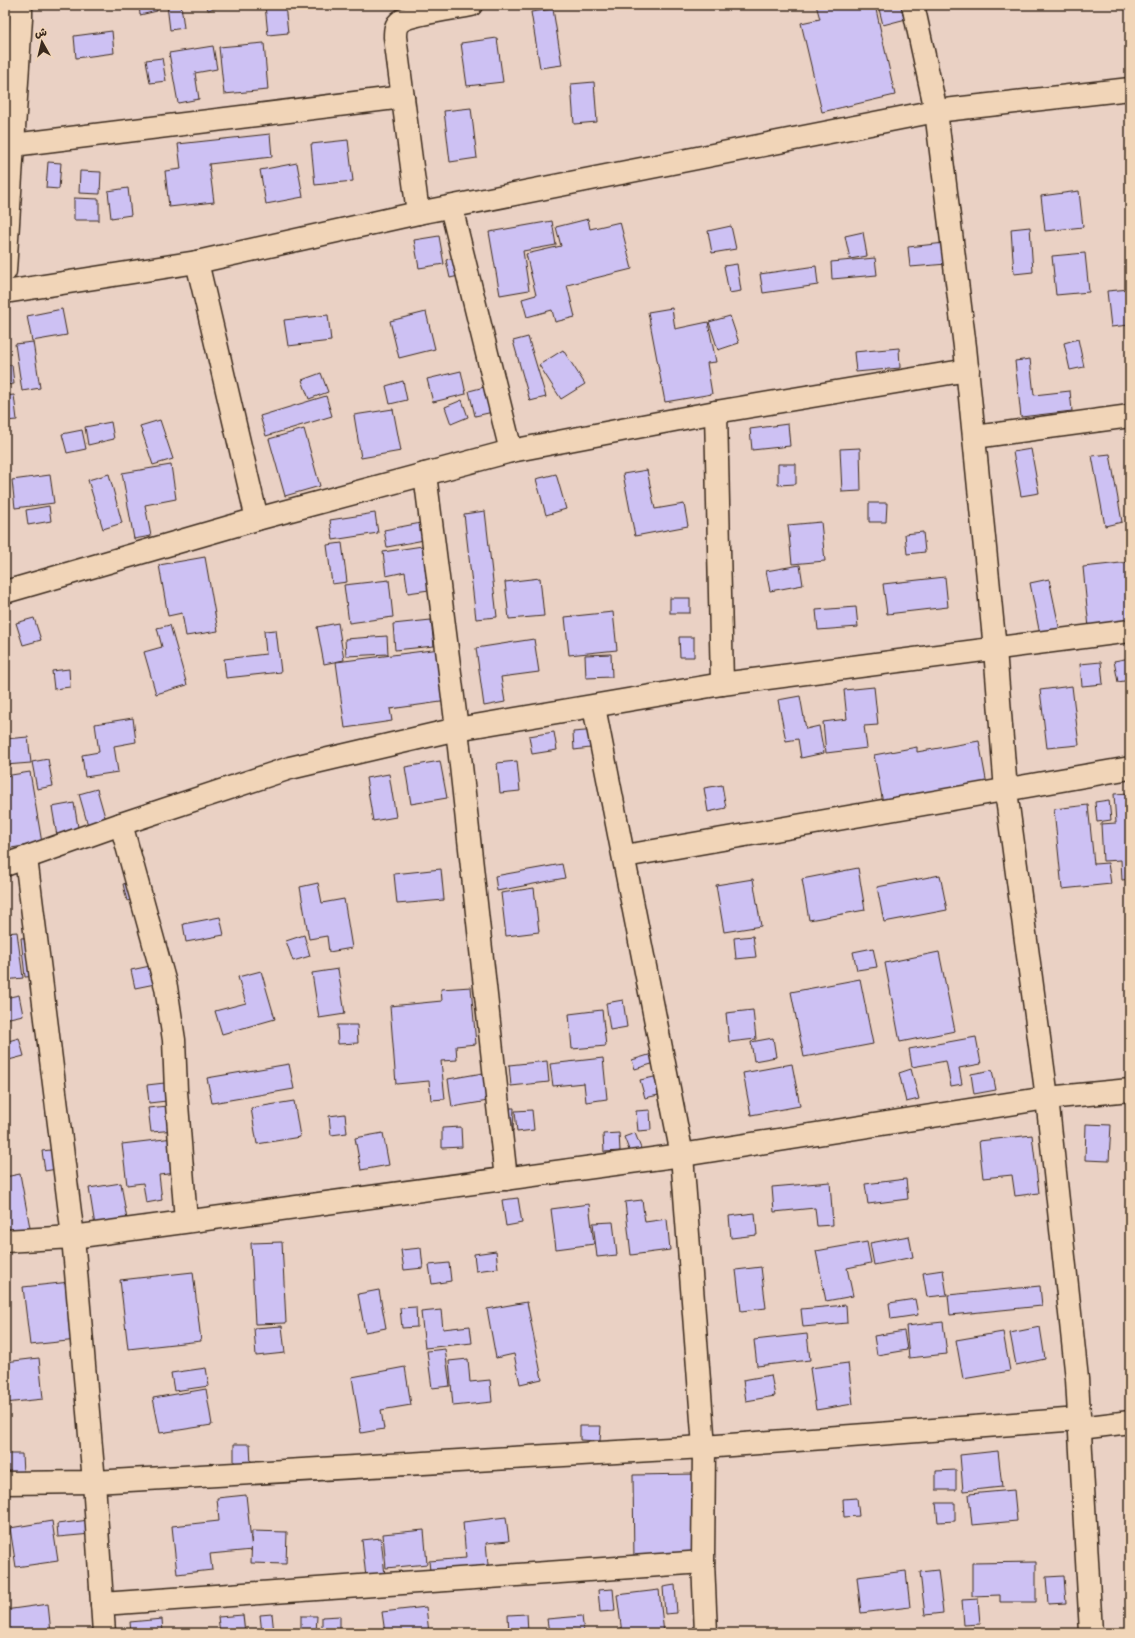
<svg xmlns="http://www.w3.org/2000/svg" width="1135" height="1638" viewBox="0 0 1135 1638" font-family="'Playpen Sans','Playpen Sans Arabic',sans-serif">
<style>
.building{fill:#cdc1f3;stroke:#3b2a1e}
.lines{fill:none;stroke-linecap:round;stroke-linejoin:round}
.street-casing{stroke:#3b2a1e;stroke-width:25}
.secondary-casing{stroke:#3b2a1e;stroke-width:25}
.street{stroke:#f1d5b8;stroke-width:22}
.secondary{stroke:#f1d5b8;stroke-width:22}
</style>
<rect width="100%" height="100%" fill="#ead1c4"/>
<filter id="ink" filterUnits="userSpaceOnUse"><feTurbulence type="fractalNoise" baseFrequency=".025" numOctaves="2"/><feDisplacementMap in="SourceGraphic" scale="8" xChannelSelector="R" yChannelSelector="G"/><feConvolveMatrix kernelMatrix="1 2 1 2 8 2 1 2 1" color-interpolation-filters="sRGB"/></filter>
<g filter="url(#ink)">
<!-- building -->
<g class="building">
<polygon points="139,5 156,5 157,11 140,15"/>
<polygon points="167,5 181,5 184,28 170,30"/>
<polygon points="206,5 225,5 208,10"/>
<polygon points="265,5 285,5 288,33 268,35"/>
<polygon points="816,5 875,5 895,95 822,112 801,23 820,19"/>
<polygon points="878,5 891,5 892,7 902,5 906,19 883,25"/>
<polygon points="553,9 562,65 540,68 531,12"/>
<polygon points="112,31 114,53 76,58 74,36"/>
<polygon points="497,38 503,82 467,86 461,43"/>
<polygon points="264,43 268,90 224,94 219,47"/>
<polygon points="213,46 217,69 195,73 199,99 178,103 169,53"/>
<polygon points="162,58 166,81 150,83 146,60"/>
<polygon points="594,82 597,122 574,124 571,84"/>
<polygon points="471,108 477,158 450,162 444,111"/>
<polygon points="270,134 272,157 209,164 214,202 169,207 165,171 181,169 178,144"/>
<polygon points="348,140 353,181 315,185 311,144"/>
<polygon points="48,162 61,163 59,189 46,188"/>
<polygon points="297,163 303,197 266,204 260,170"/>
<polygon points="80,171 101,172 100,194 79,193"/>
<polygon points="128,188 131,215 111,218 108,191"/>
<polygon points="1079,191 1083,227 1045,231 1041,196"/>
<polygon points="74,198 99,199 99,220 74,220"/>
<polygon points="588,219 590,229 620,222 632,269 567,285 575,317 555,322 552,310 527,317 522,299 536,295 526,254 561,246 556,227"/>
<polygon points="552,221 556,245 523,251 529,290 500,295 489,232"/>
<polygon points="731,226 736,249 712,253 708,231"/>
<polygon points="1030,227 1033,272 1014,274 1011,229"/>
<polygon points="863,232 867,256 850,259 845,236"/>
<polygon points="439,236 444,264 419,268 414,240"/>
<polygon points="945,243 947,264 910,267 908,247"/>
<polygon points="1085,253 1089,292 1056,295 1052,256"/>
<polygon points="463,256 467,274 450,278 446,260"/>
<polygon points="875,258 877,275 832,279 831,262"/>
<polygon points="737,264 741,291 729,293 724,266"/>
<polygon points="816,266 818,285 763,293 760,274"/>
<polygon points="1130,289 1130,334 1129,325 1111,327 1107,291"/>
<polygon points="672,308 675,329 708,322 716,362 707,363 712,394 665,402 648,312"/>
<polygon points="62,309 67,335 32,341 27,316"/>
<polygon points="426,312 435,349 399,358 390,321"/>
<polygon points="328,315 331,341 288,346 284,320"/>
<polygon points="730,316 739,343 718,350 709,322"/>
<polygon points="528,337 546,397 530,401 513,341"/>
<polygon points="1078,339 1084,367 1070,370 1064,343"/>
<polygon points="33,342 40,388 22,391 15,344"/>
<polygon points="899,348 900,368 856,372 854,352"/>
<polygon points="563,350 585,384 561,399 539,365"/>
<polygon points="1030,359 1034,395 1070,391 1072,411 1021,417 1015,361"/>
<polygon points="5,365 12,365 14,384 5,385"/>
<polygon points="461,371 466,394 433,402 427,379"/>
<polygon points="321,373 328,392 309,399 302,380"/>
<polygon points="403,381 407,400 390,404 386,386"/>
<polygon points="496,384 502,410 475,416 469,391"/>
<polygon points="14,395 17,420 5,421 5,396"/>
<polygon points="326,396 332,416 266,436 260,416"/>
<polygon points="462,400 468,417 451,424 445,407"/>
<polygon points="393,409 401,451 361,458 354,415"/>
<polygon points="160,420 173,459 153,465 140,426"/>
<polygon points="111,422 114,439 88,445 85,427"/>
<polygon points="788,424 790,446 752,450 750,429"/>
<polygon points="304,429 320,486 285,496 269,439"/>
<polygon points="82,430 86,449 67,453 62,434"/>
<polygon points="860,448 861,491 842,492 840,449"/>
<polygon points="1031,449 1039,493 1021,496 1013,452"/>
<polygon points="1110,454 1122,522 1105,526 1092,456"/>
<polygon points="778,464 796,464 796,484 778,485"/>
<polygon points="171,465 176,499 145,505 151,536 134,539 122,473"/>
<polygon points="647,470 655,509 684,504 688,526 635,536 623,474"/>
<polygon points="109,474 122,523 103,529 88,480"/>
<polygon points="556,474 566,509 546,515 536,479"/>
<polygon points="50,475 54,503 15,508 12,480"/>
<polygon points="869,503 887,503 886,522 869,522"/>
<polygon points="49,506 51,521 28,525 26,510"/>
<polygon points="485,511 497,617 476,619 464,514"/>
<polygon points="375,513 378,533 333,540 330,520"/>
<polygon points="821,522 825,561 792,564 788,525"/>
<polygon points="421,523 424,540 387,547 384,530"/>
<polygon points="923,532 925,552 907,554 905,534"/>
<polygon points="342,543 347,582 332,584 327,545"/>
<polygon points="429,545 436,589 408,593 405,572 386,576 383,552"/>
<polygon points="205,557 218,631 186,636 182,613 168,616 159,565"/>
<polygon points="1130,562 1130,624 1089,628 1083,567"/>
<polygon points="800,565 803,585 770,591 766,571"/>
<polygon points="945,577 948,607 887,614 883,584"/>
<polygon points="540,578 544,616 509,619 505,582"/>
<polygon points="1049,579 1061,636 1041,640 1030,583"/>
<polygon points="389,580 393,617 349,623 344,585"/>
<rect x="670" y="598" width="20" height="15"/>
<polygon points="856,607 858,627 818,630 816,610"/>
<polygon points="613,612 617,650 569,655 565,617"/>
<polygon points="34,618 41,640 23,645 16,623"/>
<polygon points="431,620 434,646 395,650 393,624"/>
<polygon points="338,623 344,660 324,664 317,627"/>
<polygon points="170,625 187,685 156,694 144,652 162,647 157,628"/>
<polygon points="276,630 281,672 226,678 224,659 266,654 264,631"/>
<polygon points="387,636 388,654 346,656 345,639"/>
<polygon points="679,637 694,637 694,657 680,657"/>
<polygon points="534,639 539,672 501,677 505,702 484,706 476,648"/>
<polygon points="440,649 448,701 390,709 392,721 345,728 336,662"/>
<polygon points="611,654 612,677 586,678 585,655"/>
<polygon points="1130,658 1130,680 1118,682 1114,661"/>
<polygon points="1101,662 1103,684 1082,686 1080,664"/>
<polygon points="69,669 70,687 54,689 52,671"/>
<polygon points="1072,686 1079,745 1047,748 1040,690"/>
<polygon points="874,687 878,725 864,726 867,748 826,753 823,722 847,719 844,690"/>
<polygon points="800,696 806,729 819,726 824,753 801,758 798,739 786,741 778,700"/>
<polygon points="133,718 136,742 114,746 118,772 85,777 82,755 99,752 95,724"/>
<polygon points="597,730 598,747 574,750 573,732"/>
<polygon points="554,732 557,750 532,754 529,736"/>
<polygon points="28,737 31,763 5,765 5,739"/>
<polygon points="979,741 987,785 883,803 874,755 917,747 917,752"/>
<polygon points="48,759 53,786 37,789 32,762"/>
<polygon points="440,761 447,798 411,804 405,767"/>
<polygon points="517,761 520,791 500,793 497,763"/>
<polygon points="30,772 42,843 5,849 5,776"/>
<polygon points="389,774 396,817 373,821 366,778"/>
<polygon points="722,785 726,808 708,812 704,788"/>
<polygon points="97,789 107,824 89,829 79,794"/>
<polygon points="1130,793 1130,879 1122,880 1121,860 1103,861 1101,824 1116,823 1114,794"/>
<polygon points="1109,800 1111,820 1097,822 1095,802"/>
<polygon points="74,803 79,833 57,836 52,807"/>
<polygon points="1088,805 1094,864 1108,863 1111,884 1062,889 1054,809"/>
<polygon points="562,864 565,878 497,891 495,876"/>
<polygon points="858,868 865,910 809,920 802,879"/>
<polygon points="441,869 444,900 397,904 394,874"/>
<polygon points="940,875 947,910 884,922 877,887"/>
<polygon points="753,879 761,926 724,932 716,885"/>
<polygon points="141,880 145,897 127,901 123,884"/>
<polygon points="318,883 322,903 344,899 352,948 329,952 327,936 309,939 300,887"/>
<polygon points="534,888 539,932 506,936 501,893"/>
<polygon points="220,917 224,935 186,942 183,924"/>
<polygon points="17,932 23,978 5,980 5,933"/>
<polygon points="304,935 310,956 293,961 286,941"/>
<polygon points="753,936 756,957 736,959 734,938"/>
<polygon points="35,937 39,976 25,977 21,938"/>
<polygon points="873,948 877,967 857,970 853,952"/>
<polygon points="939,952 955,1031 900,1042 885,963"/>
<polygon points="150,966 165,982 135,988 131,970"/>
<polygon points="338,969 345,1014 319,1018 312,973"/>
<polygon points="261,971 275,1019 222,1034 215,1011 246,1003 238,977"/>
<polygon points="860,979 873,1044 804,1057 791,992"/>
<polygon points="471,987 476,1044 456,1046 457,1060 441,1061 445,1099 431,1100 429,1081 396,1084 390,1006 442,1001 441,989"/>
<polygon points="19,995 23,1015 5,1019 5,998"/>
<polygon points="623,1000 627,1027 610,1030 606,1003"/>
<polygon points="602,1010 606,1046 572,1049 569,1014"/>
<polygon points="753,1010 756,1039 729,1042 726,1013"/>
<polygon points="337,1025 357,1025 358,1043 338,1044"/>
<polygon points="976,1037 981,1064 959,1068 962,1084 951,1086 946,1061 912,1067 909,1049"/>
<polygon points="19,1038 24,1056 5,1061 5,1042"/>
<polygon points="773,1038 776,1057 754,1061 751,1042"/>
<polygon points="652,1054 655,1063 635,1069 632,1060"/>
<polygon points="603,1058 607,1099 586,1102 584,1083 553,1086 550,1064"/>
<polygon points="547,1061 549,1082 511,1086 509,1065"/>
<polygon points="289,1064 294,1089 212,1103 207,1078"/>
<polygon points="792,1064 800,1106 751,1115 743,1073"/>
<polygon points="911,1069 919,1099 906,1102 899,1073"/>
<polygon points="992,1070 996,1090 974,1094 971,1074"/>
<polygon points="483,1073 488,1101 452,1107 448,1079"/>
<polygon points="659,1076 663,1094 645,1098 640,1080"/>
<polygon points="182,1081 184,1099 149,1103 147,1085"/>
<polygon points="294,1101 300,1137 257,1144 251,1108"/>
<polygon points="186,1104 188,1129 151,1132 148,1108"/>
<polygon points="503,1108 514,1108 513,1131 502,1131"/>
<polygon points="532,1110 534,1130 517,1132 515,1111"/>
<polygon points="650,1110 651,1130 638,1131 636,1111"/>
<polygon points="345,1114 347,1133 331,1135 329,1116"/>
<polygon points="1086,1124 1111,1125 1109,1161 1085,1160"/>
<polygon points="461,1127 462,1147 442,1148 442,1128"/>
<polygon points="383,1133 389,1165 361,1170 355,1138"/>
<polygon points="619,1133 620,1151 604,1152 603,1134"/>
<polygon points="635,1133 642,1151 631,1155 624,1137"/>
<polygon points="1032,1135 1039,1193 1015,1196 1012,1175 983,1178 979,1141"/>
<polygon points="182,1137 186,1172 159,1175 162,1200 146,1203 143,1183 127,1185 122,1144"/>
<polygon points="59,1149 62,1168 45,1171 42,1151"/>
<polygon points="20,1174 31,1233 5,1237 5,1177"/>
<polygon points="906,1179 908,1199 868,1204 865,1184"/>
<polygon points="830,1182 833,1225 817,1226 815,1208 774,1212 772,1187"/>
<polygon points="121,1183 128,1226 96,1232 89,1188"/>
<polygon points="518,1198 522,1223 506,1226 502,1200"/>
<polygon points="642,1200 645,1222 667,1219 670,1250 631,1255 625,1202"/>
<polygon points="589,1204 594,1244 556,1249 551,1209"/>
<polygon points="755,1213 757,1235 731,1238 729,1216"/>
<polygon points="613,1222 617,1255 597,1257 593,1223"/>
<polygon points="909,1236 913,1257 874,1265 870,1243"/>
<polygon points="282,1242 286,1323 255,1324 251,1243"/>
<polygon points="867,1242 871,1263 847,1268 853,1296 826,1301 816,1251"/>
<polygon points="421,1248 423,1268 404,1270 401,1250"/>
<polygon points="496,1251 498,1268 476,1271 474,1254"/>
<polygon points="449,1263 451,1281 432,1284 429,1265"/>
<polygon points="761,1267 766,1308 741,1311 736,1270"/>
<polygon points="943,1270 947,1295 927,1297 923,1273"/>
<polygon points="193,1272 201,1341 128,1349 120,1280"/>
<polygon points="70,1282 77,1340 30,1345 23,1287"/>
<polygon points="1040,1286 1042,1306 950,1315 948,1295"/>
<polygon points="379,1290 386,1328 365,1332 358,1294"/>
<polygon points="915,1299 918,1315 891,1319 889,1303"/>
<polygon points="527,1302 542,1379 520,1384 514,1354 496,1358 487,1309"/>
<polygon points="846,1305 847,1323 803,1327 801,1309"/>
<polygon points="416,1307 417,1327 402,1328 400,1308"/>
<polygon points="441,1310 443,1329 470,1326 472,1343 425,1348 421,1312"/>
<polygon points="943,1322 947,1354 909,1358 906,1326"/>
<polygon points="282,1326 285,1353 256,1356 254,1328"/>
<polygon points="1040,1327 1045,1359 1016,1365 1010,1333"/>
<polygon points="904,1331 907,1350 877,1355 874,1336"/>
<polygon points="1003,1332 1010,1371 963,1379 956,1340"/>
<polygon points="807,1334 810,1360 757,1366 754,1340"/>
<polygon points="445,1349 450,1386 432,1388 427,1351"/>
<polygon points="39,1358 43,1399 5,1403 5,1362"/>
<polygon points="468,1359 470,1382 490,1380 492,1402 453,1406 449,1361"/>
<polygon points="848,1363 853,1404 816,1410 810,1368"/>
<polygon points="405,1367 411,1405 381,1410 384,1429 361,1433 352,1377"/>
<polygon points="206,1368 209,1386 174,1391 171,1373"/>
<polygon points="771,1375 775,1396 746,1401 743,1380"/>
<polygon points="206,1389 212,1425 160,1433 153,1398"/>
<polygon points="580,1426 601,1426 600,1441 580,1440"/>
<polygon points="234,1444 250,1444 251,1466 234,1466"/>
<polygon points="998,1451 1002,1487 963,1491 960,1455"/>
<polygon points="5,1454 22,1454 23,1474 5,1474"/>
<polygon points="956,1470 956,1490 936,1490 936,1471"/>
<polygon points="696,1474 697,1563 634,1563 633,1475"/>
<polygon points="1014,1490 1017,1521 972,1525 969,1494"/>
<polygon points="246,1495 252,1550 210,1554 212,1570 177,1574 172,1526 219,1521 217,1498"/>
<polygon points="857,1498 859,1516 844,1517 843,1499"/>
<polygon points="936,1503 955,1503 955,1521 938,1522"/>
<polygon points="506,1517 509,1541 486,1543 489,1575 431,1581 429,1561 466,1558 463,1522"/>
<polygon points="89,1520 91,1534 58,1537 57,1524"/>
<polygon points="52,1521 58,1561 16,1567 10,1528"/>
<polygon points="424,1530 427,1564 386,1568 383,1534"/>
<polygon points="252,1531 287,1532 286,1564 251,1563"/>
<polygon points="381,1538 386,1585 367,1587 362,1540"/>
<polygon points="1036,1562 1036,1602 1000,1602 1000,1595 972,1596 972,1563"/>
<polygon points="938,1570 943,1613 925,1615 920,1572"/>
<polygon points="906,1571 910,1607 861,1613 857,1577"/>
<polygon points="1127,1572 1130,1572 1130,1589"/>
<polygon points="1064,1576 1066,1603 1048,1604 1046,1577"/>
<polygon points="675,1585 677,1613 665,1614 663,1587"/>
<polygon points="613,1589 615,1611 600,1612 598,1590"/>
<polygon points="659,1590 664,1633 622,1633 617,1595"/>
<polygon points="978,1599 980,1624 964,1625 962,1600"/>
<polygon points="48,1604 51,1633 5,1633 5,1610"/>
<polygon points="426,1607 429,1633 385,1633 382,1612"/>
<polygon points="272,1614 274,1633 262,1633 260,1615"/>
<polygon points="527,1614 528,1633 509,1633 508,1615"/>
<polygon points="243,1615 245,1633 220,1633 218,1617"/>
<polygon points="301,1616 317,1616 316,1633 301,1633"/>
<polygon points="340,1616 340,1633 322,1633 322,1617"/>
<polygon points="582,1616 584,1633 549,1633 547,1619"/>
<polygon points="162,1619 163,1633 131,1633 130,1622"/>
</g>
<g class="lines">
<!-- street casing -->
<g class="street-casing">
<g id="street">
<polyline points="5,146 403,97"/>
<polyline points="451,207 511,451"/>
<path d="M418,213L395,37C395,31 395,25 401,21C410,14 457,8 471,5"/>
<polyline points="197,262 257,519"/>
<polyline points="5,271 21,18 21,5"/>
<polyline points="5,292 197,262 418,213 936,111 1130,89"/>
<polyline points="716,412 722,684"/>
<polyline points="975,437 1130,416"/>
<polyline points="425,474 457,729 506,1179"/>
<polyline points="5,592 257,519 511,451 716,412 968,370"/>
<polyline points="594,707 682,1155 704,1447 703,1562 706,1633"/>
<polyline points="121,824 166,987 174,1040 176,1091 186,1221"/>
<polyline points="625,856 1130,768"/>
<polyline points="26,858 73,1237 94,1482 104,1633"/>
<polyline points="5,865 121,824 290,768 457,729 722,684 1130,631"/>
<polyline points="5,1241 73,1237 682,1155 1047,1098 1130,1090"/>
<polyline points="1080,1428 1130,1422"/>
<polyline points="5,1483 94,1482 704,1447 1079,1419"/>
<polyline points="102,1604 703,1562"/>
</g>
</g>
<!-- secondary casing -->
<g class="secondary-casing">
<polyline id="secondary" points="913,5 936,111 965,347 995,649 1006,791 1047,1098 1077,1379 1091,1633"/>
</g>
<!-- street -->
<use href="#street" class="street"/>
<!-- secondary -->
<use href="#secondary" class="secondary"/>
</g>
</g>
<!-- margin -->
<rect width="1135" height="1638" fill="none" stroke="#f1d5b8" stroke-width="20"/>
<rect x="10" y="10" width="1115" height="1618" fill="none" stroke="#3b2a1e" stroke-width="1.5" filter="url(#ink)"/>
<!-- north arrow -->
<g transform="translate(42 42) rotate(352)" stroke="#f1d5b8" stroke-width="3" paint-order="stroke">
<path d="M0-3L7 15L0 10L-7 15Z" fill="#3b2a1e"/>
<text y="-6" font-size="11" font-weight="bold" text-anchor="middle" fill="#3b2a1e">ش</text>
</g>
</svg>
